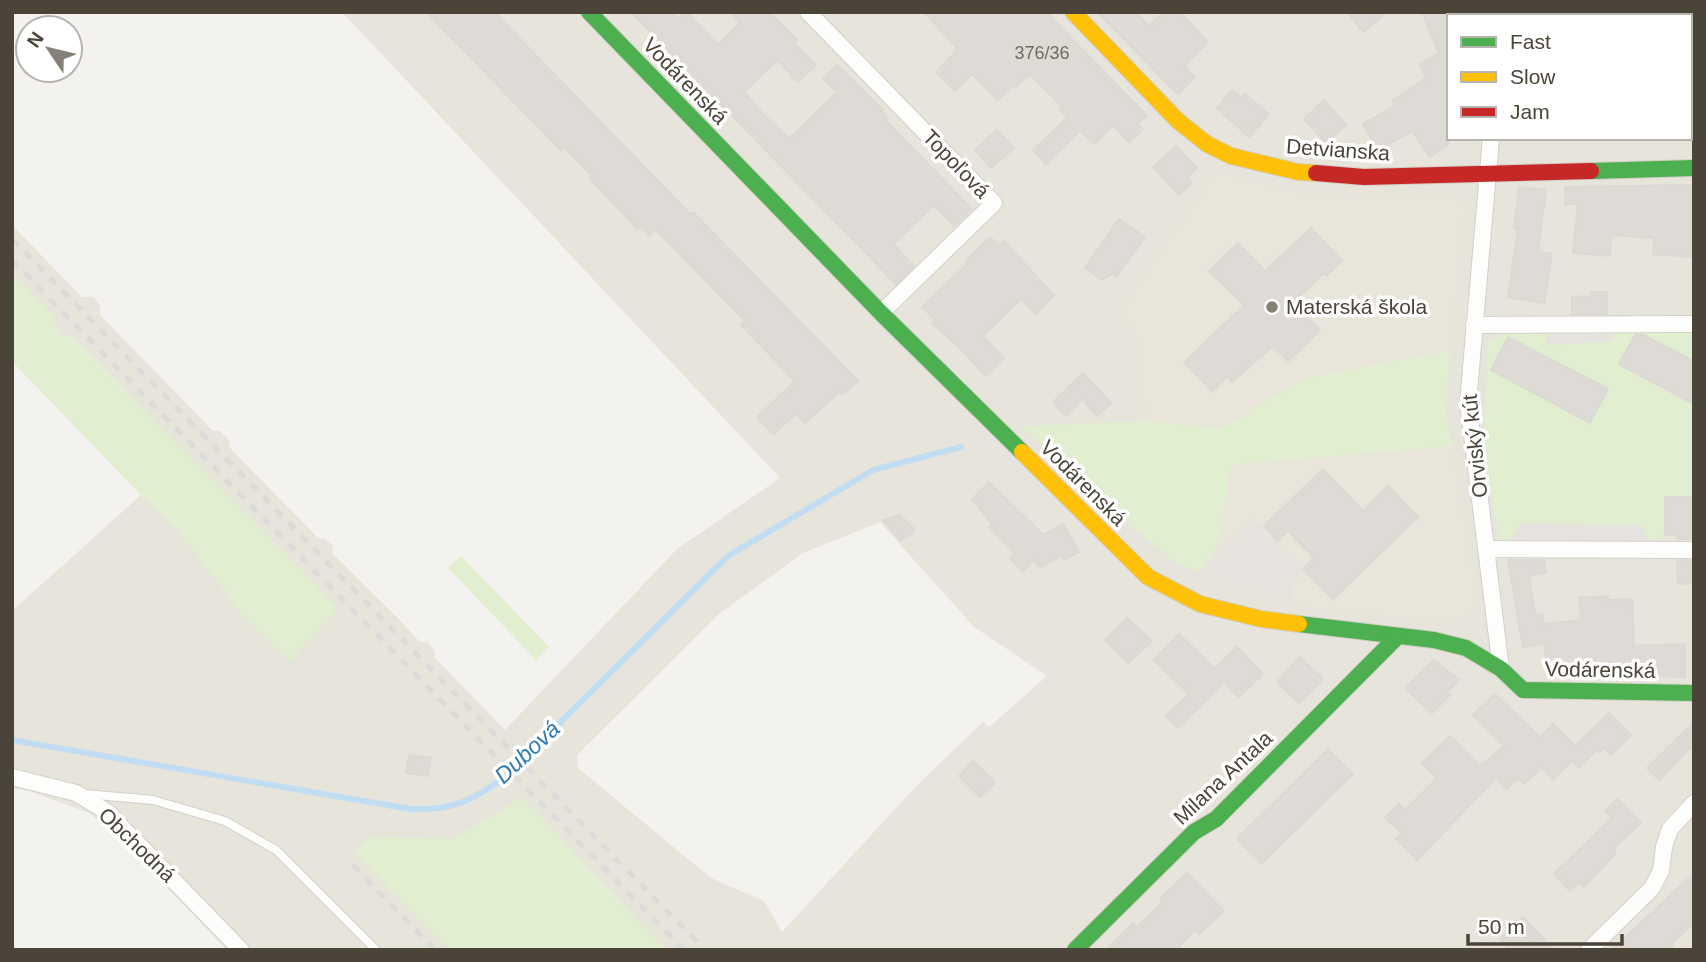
<svg xmlns="http://www.w3.org/2000/svg" width="1706" height="962" viewBox="0 0 1706 962" font-family="Arial,sans-serif">
<style>
.residential{fill:#e7e4dc;fill-rule:evenodd}
.education{fill:#eae5da}
.green{fill:#e1eecf}
.parking{fill:#e6e3df}
.lines{fill:none;stroke-linecap:round;stroke-linejoin:round}
.stream{stroke:#c0ddf1;stroke-width:6}
.building{fill:#dedbd6;stroke:#dcd9d4;stroke-width:2}
.lane-casing{stroke:#d2d0cb;stroke-width:10}
.street-casing{stroke:#d2d0cb;stroke-width:18}
.fast-casing{stroke:#d3cfc5;stroke-width:18}
.slow-casing{stroke:#d3cfc5;stroke-width:18}
.jam-casing{stroke:#d3cfc5;stroke-width:18}
.lane{stroke:#fdfdfc;stroke-width:8}
.street{stroke:#fdfdfc;stroke-width:16}
.fast{stroke:#4caf50;stroke-width:16}
.slow{stroke:#ffc107;stroke-width:16}
.jam{stroke:#c62828;stroke-width:16}
.rail{stroke:#dbdbda;stroke-width:5;stroke-dasharray:9 9;stroke-linecap:butt}
.poi-dot{fill:#868178;stroke:#fff;stroke-width:2.5}
.labels{text-anchor:middle;stroke-width:7;stroke-linejoin:round;paint-order:stroke}
.number-label{font-size:18px;fill:#706a61}
.street-label{font-size:21px;fill:#4b4439;stroke:#fff}
.poi-label{font-size:21px;fill:#4b4439;stroke:#fff;text-anchor:start}
.water-label{font-size:23px;font-style:italic;fill:#2e7ab2;stroke:#fff}
</style>
<rect width="100%" height="100%" fill="#f4f2ee"/>
<!-- residential -->
<path class="residential" d="M342,12H1694V950H227L122,840L89,813L29,791L12,788V611L141,495L12,361V225L82,297H93L100,305V315L213,431H220L229,440L230,448L318,538L325,539L333,546L332,553L397,617L419,641L428,643L435,651V658L505,730L677,549L780,478ZM1449,16H1690V138H1449ZM880,522L974,627L1047,676L989,727L983,722L918,784L782,932L764,901L711,878L578,768L577,755L719,614L803,553Z"/>
<!-- education -->
<g class="education">
<polygon points="1216,172 1298,193 1343,198 1441,193 1454,195 1462,202 1465,209 1450,350 1305,378 1222,428 1145,421 1141,343 1118,313"/>
<polygon points="1452,446 1477,597 1474,608 1460,621 1450,623 1309,608 1295,603 1291,592 1293,582 1303,568 1253,519 1200,572 1220,538 1230,465"/>
</g>
<!-- green -->
<g class="green">
<polygon points="12,273 55,317 55,327 62,336 72,336 338,608 290,661 246,619 174,526 141,495 12,361"/>
<polygon points="1613,327 1694,327 1694,497 1665,497 1665,535 1651,542 1522,523 1501,549 1488,474 1484,431 1488,344 1504,332 1548,330 1547,345 1613,341"/>
<polygon points="1450,350 1446,414 1452,446 1231,465 1220,538 1200,572 1177,563 1132,527 1021,426 1145,421 1222,428 1305,378"/>
<polygon points="461,556 549,647 536,660 448,568"/>
<polygon points="522,797 666,950 450,950 355,853 370,837 453,839"/>
</g>
<!-- parking -->
<g class="parking">
<polygon points="1613,327 1614,341 1546,345 1548,330"/>
<polygon points="1253,519 1303,569 1293,582 1291,593 1295,603 1200,572"/>
<polygon points="1521,523 1640,525 1651,542 1510,543"/>
</g>
<g class="lines">
<!-- stream -->
<path class="stream" d="M12,740L410,809C451,811 471,801 504,778L728,556L873,470L961,447"/>
</g>
<!-- building -->
<g class="building">
<polygon points="426,12 494,12 690,214 693,212 858,381 842,395 839,392 805,423 796,413 774,434 757,417 795,381 741,325 745,321 655,229 649,235 641,226 638,229 589,178 592,176 564,147 561,150"/>
<polygon points="631,12 671,12 678,19 686,12 718,45 740,23 730,12 769,12 797,40 794,43 816,65 798,82 777,60 744,92 764,115 789,139 837,92 823,79 837,65 883,110 881,111 888,119 886,121 972,209 954,226 934,205 893,244 914,266 896,284"/>
<polygon points="924,12 1046,12 1147,116 1137,124 1143,130 1129,142 1113,125 1095,144 1080,131 1046,164 1033,150 1068,117 1059,109 1062,106 1030,74 1016,87 1014,84 998,100 972,74 955,91 936,72 958,49"/>
<polygon points="1097,12 1136,12 1149,26 1164,12 1180,12 1208,42 1184,66 1195,77 1178,94"/>
<polygon points="1347,12 1387,12 1363,32"/>
<polygon points="1422,12 1449,12 1449,144 1430,157 1412,131 1378,150 1363,124 1395,106 1392,101 1426,78 1420,64 1439,53"/>
<polygon points="1232,90 1241,97 1245,94 1269,114 1249,137 1217,108"/>
<polygon points="1324,100 1346,125 1326,143 1304,119"/>
<polygon points="997,130 1014,148 991,168 975,150"/>
<polygon points="1176,146 1197,168 1187,177 1192,183 1179,195 1153,167"/>
<polygon points="1694,185 1694,257 1653,254 1654,238 1611,235 1610,256 1573,253 1578,204 1565,204 1565,187"/>
<polygon points="1519,187 1546,190 1538,252 1552,254 1544,303 1508,297 1518,229 1514,229"/>
<polygon points="1119,219 1145,237 1116,277 1112,274 1102,280 1085,268"/>
<polygon points="1311,228 1342,261 1326,276 1324,273 1293,302 1320,330 1288,361 1273,346 1232,382 1227,377 1212,391 1184,363 1244,305 1209,271 1238,243 1265,271"/>
<polygon points="990,237 999,246 1004,241 1054,295 1036,314 1021,299 983,336 1004,358 986,376 960,348 932,323 935,320 922,307 967,264 965,262"/>
<polygon points="1591,292 1607,292 1607,314 1572,314 1572,297 1591,296"/>
<polygon points="1635,335 1644,335 1694,361 1694,404 1619,364"/>
<polygon points="1508,337 1608,389 1590,423 1491,370"/>
<polygon points="1083,373 1111,403 1097,416 1082,399 1066,416 1053,402"/>
<polygon points="1323,469 1363,511 1388,486 1418,517 1333,599 1303,569 1314,558 1288,531 1278,541 1264,526"/>
<polygon points="989,482 1043,535 1063,524 1079,552 1064,560 1061,555 1039,568 1034,560 1023,571 1010,558 1015,553 989,527 992,524 972,499"/>
<polygon points="1665,497 1694,497 1694,539 1677,539 1676,535 1665,535"/>
<polygon points="900,515 915,530 901,541 883,520"/>
<polygon points="1508,560 1544,560 1546,573 1529,575 1535,615 1542,614 1544,624 1581,620 1579,598 1608,596 1608,600 1632,599 1634,646 1685,644 1685,677 1648,676 1648,667 1581,671 1582,675 1555,674 1554,658 1546,659 1544,643 1523,647"/>
<polygon points="1677,560 1694,561 1694,583 1678,584"/>
<polygon points="1127,618 1152,641 1128,663 1105,640"/>
<polygon points="1179,634 1215,669 1237,647 1263,674 1239,697 1224,682 1178,728 1166,716 1189,694 1154,660"/>
<polygon points="1300,657 1323,679 1299,703 1277,682"/>
<polygon points="1434,660 1459,680 1447,692 1450,695 1432,713 1405,688"/>
<polygon points="1495,694 1540,737 1553,724 1575,746 1609,713 1631,735 1611,755 1604,748 1600,752 1597,749 1579,768 1572,761 1553,779 1542,767 1524,784 1518,778 1507,789 1496,778 1417,860 1396,839 1402,833 1385,818 1399,804 1405,810 1437,778 1422,763 1450,736 1480,766 1504,746 1473,715"/>
<polygon points="1694,722 1694,744 1659,780 1647,768"/>
<polygon points="1328,749 1353,774 1262,863 1237,839"/>
<polygon points="409,755 431,758 428,776 406,773"/>
<polygon points="973,761 995,783 980,797 959,776"/>
<polygon points="1617,799 1641,823 1614,848 1616,853 1584,887 1579,882 1570,891 1554,874 1612,818 1605,811"/>
<polygon points="1187,873 1224,911 1199,934 1195,930 1176,950 1106,950 1133,923 1137,927 1163,902 1160,899"/>
<polygon points="1694,873 1694,923 1672,943 1672,950 1612,950"/>
<polygon points="1523,917 1554,950 1510,950 1500,939"/>
</g>
<g class="lines">
<!-- lane casing -->
<g class="lane-casing">
<polyline id="lane" points="85,794 153,800 225,821 276,850 376,950"/>
</g>
<!-- street casing -->
<g class="street-casing">
<g id="street">
<polyline points="808,12 994,203 881,313"/>
<polyline points="1483,12 1484,16"/>
<polyline points="1491,138 1468,403 1501,669"/>
<polyline points="1474,325 1694,324"/>
<polyline points="1487,549 1694,550"/>
<polyline points="12,777 76,793 107,812 241,950"/>
<polyline points="1589,950 1652,888 1661,871 1664,847 1670,829 1694,803"/>
</g>
</g>
<!-- fast casing -->
<g class="fast-casing">
<g id="fast">
<polyline points="589,12 881,313 1022,452"/>
<polyline points="1591,171 1694,168"/>
<polyline points="1299,624 1434,640 1466,648 1501,669 1523,690 1694,693"/>
<polyline points="1075,950 1194,832 1216,819 1398,636"/>
</g>
</g>
<!-- slow casing -->
<g class="slow-casing">
<g id="slow">
<polyline points="1073,12 1178,121 1207,144 1231,156 1298,172 1316,173"/>
<polyline points="1022,452 1148,577 1200,604 1261,619 1299,624"/>
</g>
</g>
<!-- jam casing -->
<g class="jam-casing">
<polyline id="jam" points="1316,173 1364,177 1591,171"/>
</g>
<!-- lane -->
<use href="#lane" class="lane"/>
<!-- street -->
<use href="#street" class="street"/>
<!-- fast -->
<use href="#fast" class="fast"/>
<!-- slow -->
<use href="#slow" class="slow"/>
<!-- jam -->
<use href="#jam" class="jam"/>
<!-- rail -->
<g class="rail">
<polyline points="12,239 705,950"/>
<polyline points="12,260 684,950"/>
<polyline points="353,865 435,950"/>
</g>
</g>
<!-- markers -->
<circle class="poi-dot" cx="1272" cy="307" r="7"/>
<g class="labels">
<!-- number labels -->
<g class="number-label">
<text x="1042" y="59">376/36</text>
</g>
<!-- street labels -->
<g class="street-label">
<text transform="translate(685 81) rotate(46)" y="7">Vodárenská</text>
<text transform="translate(1338 150) rotate(4)" y="7">Detvianska</text>
<text transform="translate(956 164) rotate(46)" y="7">Topoľová</text>
<text transform="translate(1475 446) rotate(-96)" y="7">Orviský kút</text>
<text transform="translate(1083 483) rotate(45)" y="7">Vodárenská</text>
<text transform="translate(1600 670) rotate(1)" y="7">Vodárenská</text>
<text transform="translate(1223 778) rotate(-43)" y="7">Milana Antala</text>
<text transform="translate(137 845) rotate(44)" y="7">Obchodná</text>
</g>
<!-- poi labels -->
<g class="poi-label">
<text x="1286" y="314">Materská škola</text>
</g>
<!-- water labels -->
<g class="water-label">
<text transform="translate(527 752) rotate(-43)" y="8">Dubová</text>
</g>
</g>
<!-- border -->
<rect width="1706" height="962" fill="none" stroke="#4b4439" stroke-width="28"/>
<!-- legend -->
<rect x="1447" y="14" width="245" height="126" fill="#ffffff" stroke="#b7b4b0" stroke-width="2"/>
<rect x="1461" y="37" width="35" height="10" fill="#4caf50" stroke="#b7b4b0" stroke-width="2"/>
<text x="1510" y="49" font-size="21" fill="#4b4439">Fast</text>
<rect x="1461" y="72" width="35" height="10" fill="#ffc107" stroke="#b7b4b0" stroke-width="2"/>
<text x="1510" y="84" font-size="21" fill="#4b4439">Slow</text>
<rect x="1461" y="107" width="35" height="10" fill="#c62828" stroke="#b7b4b0" stroke-width="2"/>
<text x="1510" y="119" font-size="21" fill="#4b4439">Jam</text>
<!-- north arrow -->
<g transform="translate(49 49) rotate(305)"><circle r="33" fill="#ffffff" stroke="#b7b4b0" stroke-width="2"/>
<path d="M0-5L12 26L0 18L-12 26Z" fill="#868178"/>
<text y="-10" font-size="19" font-weight="bold" text-anchor="middle" fill="#4b4439">N</text>
</g>
<!-- scale -->
<path d="M1468 934v10h154v-10" fill="none" stroke="#4b4439" stroke-width="3.5"/>
<text x="1478" y="934" font-size="21" fill="#4b4439" stroke="#ffffff" stroke-width="5" paint-order="stroke">50 m</text>
</svg>
